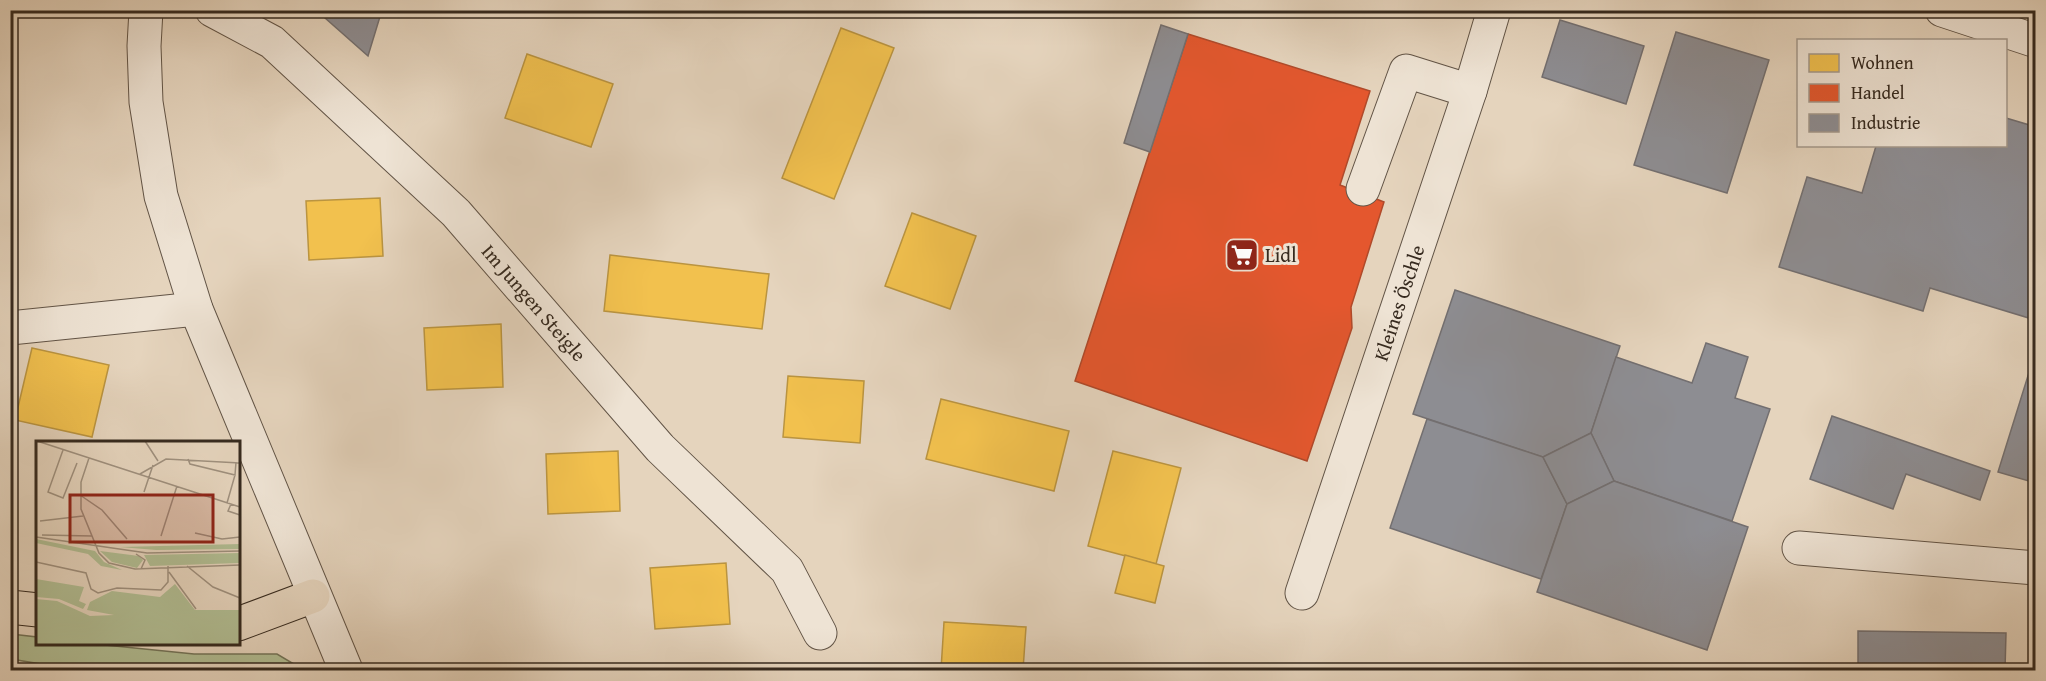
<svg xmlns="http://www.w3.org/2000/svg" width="2046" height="681" viewBox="0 0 2046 681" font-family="'Gentium Book Plus',serif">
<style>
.green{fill:#b1bd93;stroke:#747459;stroke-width:1.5}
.homes{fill:#f2c14e;stroke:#ba9440;stroke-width:1.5}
.shops{fill:#e4572e;stroke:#b04a2a;stroke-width:1.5}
.industry{fill:#8d8d92;stroke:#736f70;stroke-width:1.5}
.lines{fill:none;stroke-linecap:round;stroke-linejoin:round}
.minor-casing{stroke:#625446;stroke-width:35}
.major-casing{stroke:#362a1f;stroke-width:35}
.minor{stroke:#eee3d4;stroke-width:33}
.major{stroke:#e5d4bd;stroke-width:33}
.labels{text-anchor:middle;stroke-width:6;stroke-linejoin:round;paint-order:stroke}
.poi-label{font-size:20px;fill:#362a1f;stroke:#eee3d4;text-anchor:start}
.street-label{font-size:20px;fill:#362a1f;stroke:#eee3d4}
.inset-road{fill:none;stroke:#9f907e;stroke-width:1.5}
.view{fill:#8f2418;fill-opacity:0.15;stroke:#8f2418;stroke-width:3}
.inset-edge{fill:none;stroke:#362a1f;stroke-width:3}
</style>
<rect width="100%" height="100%" fill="#e5d4bd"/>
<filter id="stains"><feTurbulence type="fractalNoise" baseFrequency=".00333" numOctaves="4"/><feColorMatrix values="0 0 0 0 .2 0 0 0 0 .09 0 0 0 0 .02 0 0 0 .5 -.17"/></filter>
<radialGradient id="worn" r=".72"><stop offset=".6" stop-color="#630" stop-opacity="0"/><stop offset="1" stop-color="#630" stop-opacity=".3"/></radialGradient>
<!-- green -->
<polygon class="green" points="11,634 37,637 38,644 95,644 194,654 277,654 304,670 77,670 11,659"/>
<!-- homes -->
<g class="homes">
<polygon points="841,28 894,48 834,199 782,178"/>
<polygon points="527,54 613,84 591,147 505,118"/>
<polygon points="380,198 383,256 309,260 306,201"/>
<polygon points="912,213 976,236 950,309 885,286"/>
<polygon points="610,255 769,274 762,329 604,311"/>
<polygon points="501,324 503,387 427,390 424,328"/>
<polygon points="32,348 109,365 92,437 15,420"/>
<polygon points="788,376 864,381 860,443 783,437"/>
<polygon points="941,399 1069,431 1054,491 926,459"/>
<polygon points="618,451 620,511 548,514 546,454"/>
<polygon points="1113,451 1181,468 1156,564 1088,546"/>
<polygon points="1125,555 1164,566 1155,603 1115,593"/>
<polygon points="726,563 730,624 655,629 650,568"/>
<polygon points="944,622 1026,627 1023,670 941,670"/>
</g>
<!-- shops -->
<polygon class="shops" points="1188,34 1370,91 1340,185 1384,202 1351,307 1352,328 1307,461 1075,381"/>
<!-- industry -->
<g class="industry">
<polygon points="316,10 382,10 368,56"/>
<polygon points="1560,20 1644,46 1626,104 1542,77"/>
<polygon points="1161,25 1188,34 1150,152 1124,143"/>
<polygon points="1676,32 1769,60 1727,193 1634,165"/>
<polygon points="2006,118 2036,127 2036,309 2032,319 1930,288 1923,311 1779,267 1807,177 1862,193 1876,146 2006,146"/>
<polygon points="1455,290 1620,346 1591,433 1543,457 1413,414"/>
<polygon points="1706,343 1748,357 1735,398 1770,409 1732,521 1614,481 1591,433 1616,357 1692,383"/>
<polygon points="2036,350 2036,483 1998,472"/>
<polygon points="1832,416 1990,471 1980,500 1906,474 1893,509 1810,479"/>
<polygon points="1427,419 1543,457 1567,504 1541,579 1390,528"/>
<polygon points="1591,433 1614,481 1567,504 1543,457"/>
<polygon points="1614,481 1748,527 1707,650 1537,592 1567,504"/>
<polygon points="1858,631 2006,633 2005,670 1958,670 1948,665 1858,664"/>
</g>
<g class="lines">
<!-- minor casing -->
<g class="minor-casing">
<g id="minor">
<polyline points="146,10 144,46 146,102 161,196 196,309 346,670"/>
<path id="s1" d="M212,10L272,42L456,213L660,448L787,570L820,633"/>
<polyline points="1942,10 2036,41"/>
<polyline points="1363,189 1406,71 1470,91"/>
<polyline points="10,328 196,309"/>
<polyline points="1799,548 2036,568"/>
<path id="s2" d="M1302,593L1470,91L1494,10"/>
</g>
</g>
<!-- major casing -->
<g class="major-casing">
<g id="major">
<polyline points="10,607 38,610"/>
<polyline points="238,624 313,596"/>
</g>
</g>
<!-- minor -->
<use href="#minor" class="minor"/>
<!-- major -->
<use href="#major" class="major"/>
</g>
<!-- icons -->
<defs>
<g id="supermarket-square" transform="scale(1.725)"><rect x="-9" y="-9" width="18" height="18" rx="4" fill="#8f2418" stroke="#eee3d4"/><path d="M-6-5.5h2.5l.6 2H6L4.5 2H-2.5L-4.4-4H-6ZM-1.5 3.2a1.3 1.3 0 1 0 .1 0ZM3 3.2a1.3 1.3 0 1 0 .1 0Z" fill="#fff"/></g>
</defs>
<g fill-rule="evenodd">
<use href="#supermarket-square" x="1242" y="255"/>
</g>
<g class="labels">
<!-- poi labels -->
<g class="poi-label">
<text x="1265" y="262">Lidl</text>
</g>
<!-- street labels -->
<g class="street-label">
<text dy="7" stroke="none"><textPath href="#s2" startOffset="306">Kleines Öschle</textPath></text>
<text dy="7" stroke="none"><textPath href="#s1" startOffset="438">Im Jungen Steigle</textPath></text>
</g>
</g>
<!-- overview -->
<g transform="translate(36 441)">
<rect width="204" height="204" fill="#e5d4bd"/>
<path d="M0,98L59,110L68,121L86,129L65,125L52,113L0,102ZM204,103V108L120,109L84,106ZM64,110L103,115L107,119L101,127L76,121ZM204,112V122L114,125L108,114ZM0,138L48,146L43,160L50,163L47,168L23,158L0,156ZM139,143L159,169H204V204H0V158L21,160L54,175L78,174L51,169L54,161L76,150L124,156Z" fill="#b1bd93"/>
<path class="inset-road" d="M1,0L204,66M109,0L122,20M27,9L12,51L27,57L41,22M53,17L45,41V68L63,112L73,122L99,128L204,124M152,18L154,23L199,34L200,21M104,33L130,18L204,22M108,51L117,24M44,54L66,69L91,98M191,62L199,34M195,63L192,70L204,74M4,80L47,75M159,92L186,98L204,96M6,94L56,95M125,95L141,45M0,96L111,112L204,110M100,113L109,119L105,128M0,121L50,132L55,148L62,152L81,147L125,149L132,141V125M151,125L177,146L204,157M133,131L160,168"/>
<path class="view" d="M34,54H177V101H34Z"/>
<rect width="204" height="204" class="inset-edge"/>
</g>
<!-- margin -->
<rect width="2046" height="681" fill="none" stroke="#e5d4bd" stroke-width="36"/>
<rect x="12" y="12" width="2022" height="657" fill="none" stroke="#362a1f" stroke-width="3"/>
<rect x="18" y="18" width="2010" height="645" fill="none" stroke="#362a1f" stroke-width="1.5"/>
<!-- legend -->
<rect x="1797" y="39" width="210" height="108" fill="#eee3d4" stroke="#a4998c" stroke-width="1.5"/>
<rect x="1809" y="54" width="30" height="18" fill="#f2c14e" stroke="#a4998c" stroke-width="1.5"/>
<text x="1851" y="69" font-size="18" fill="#362a1f">Wohnen</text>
<rect x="1809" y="84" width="30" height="18" fill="#e4572e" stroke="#a4998c" stroke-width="1.5"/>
<text x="1851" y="99" font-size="18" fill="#362a1f">Handel</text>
<rect x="1809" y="114" width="30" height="18" fill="#8d8d92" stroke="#a4998c" stroke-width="1.5"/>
<text x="1851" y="129" font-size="18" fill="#362a1f">Industrie</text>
<rect width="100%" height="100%" filter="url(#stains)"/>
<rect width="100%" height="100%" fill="url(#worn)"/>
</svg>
